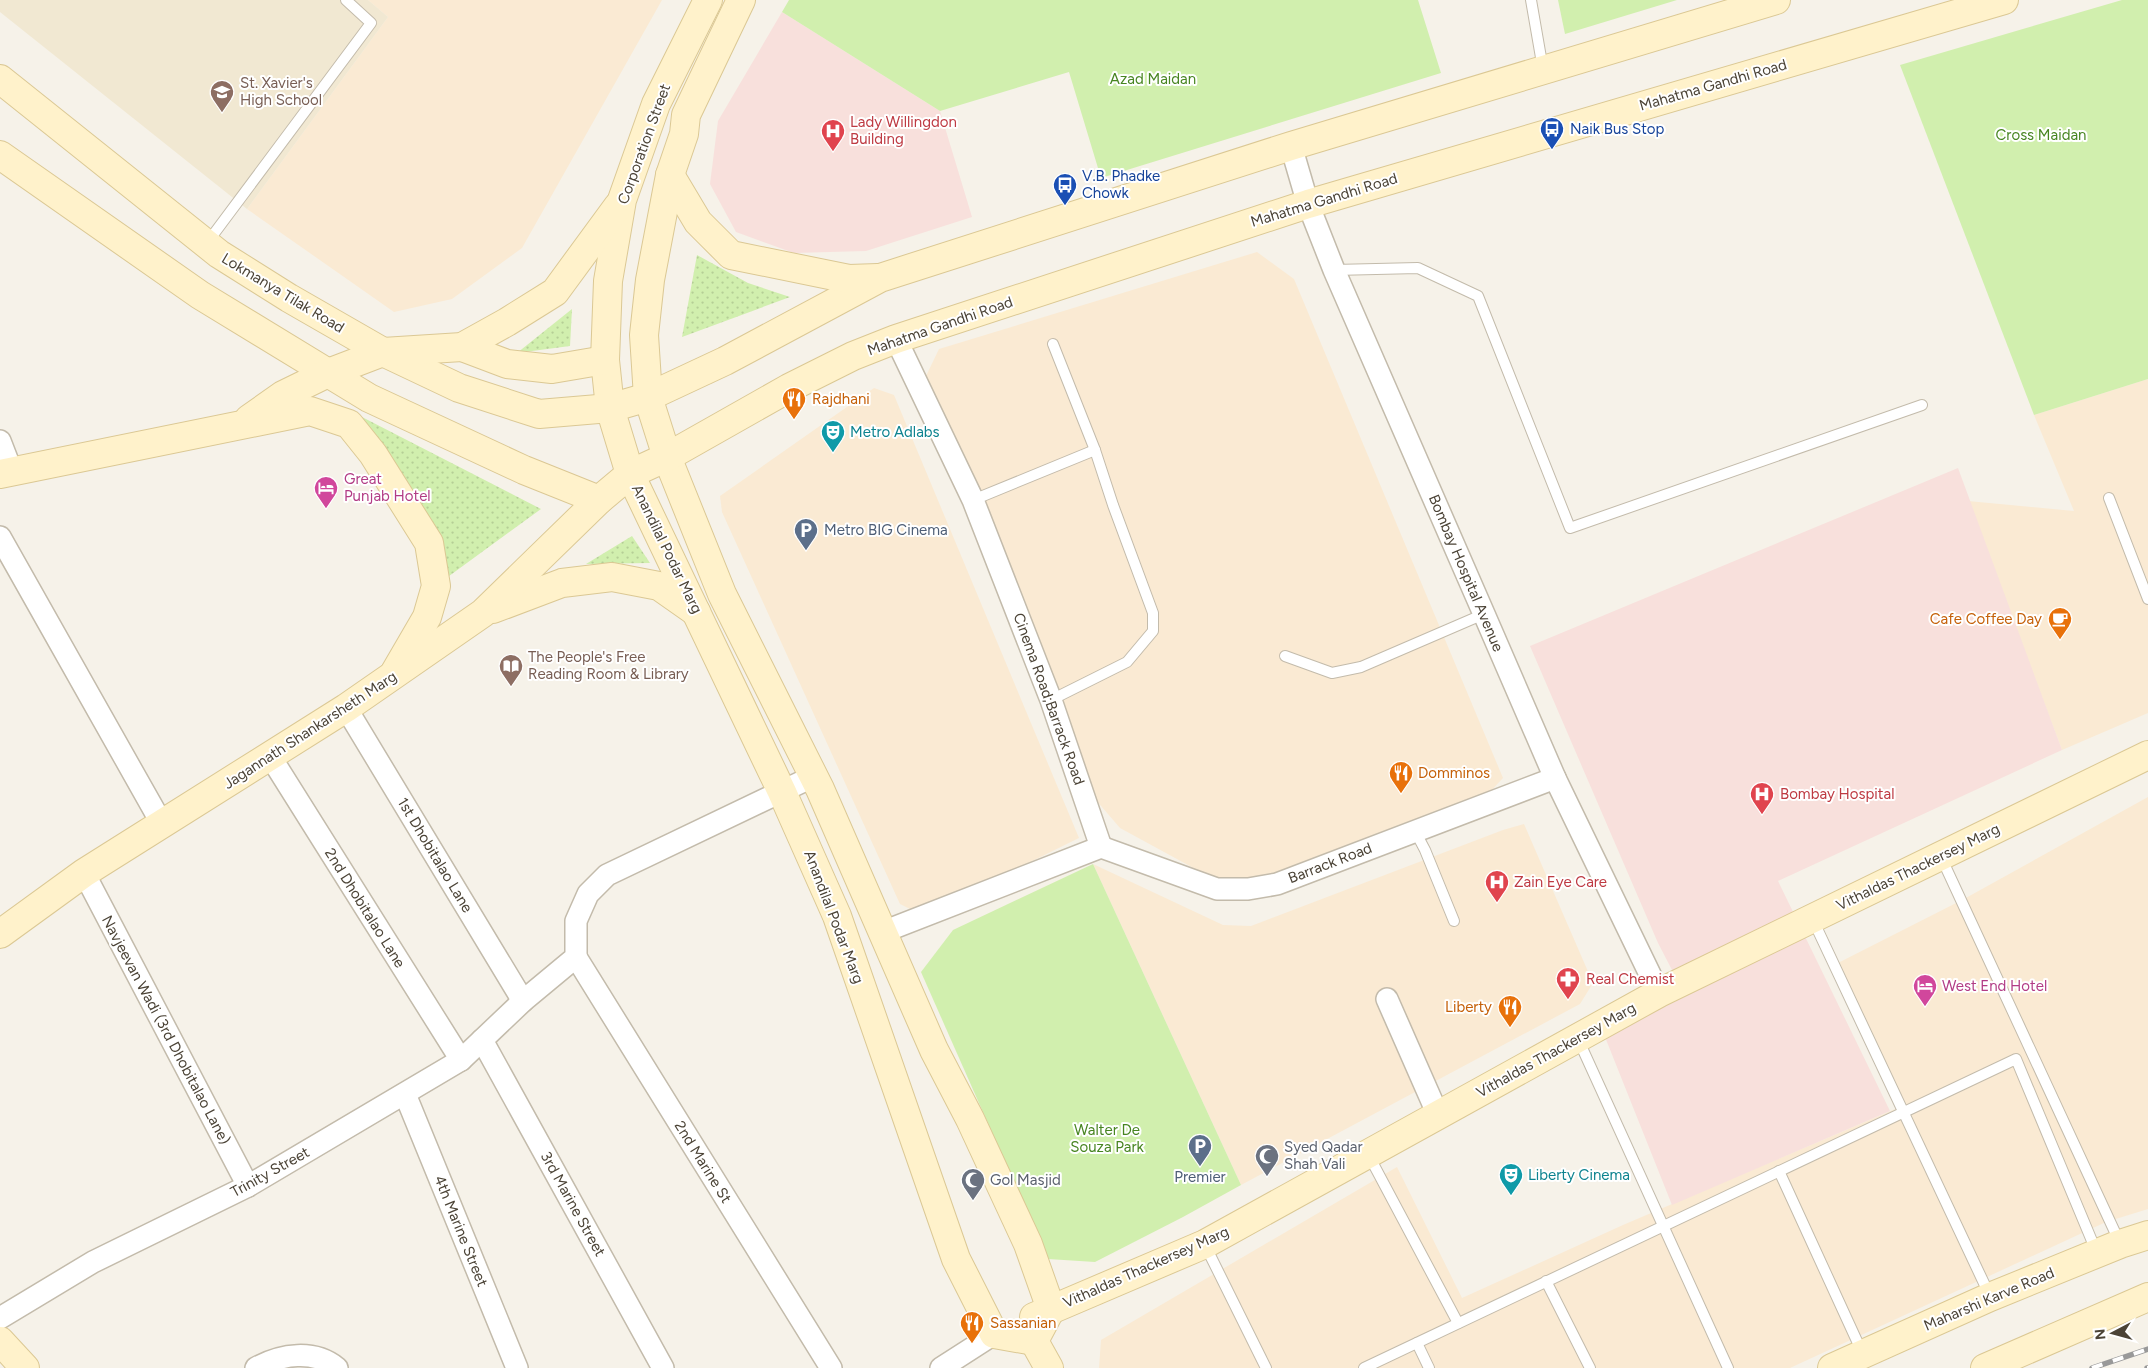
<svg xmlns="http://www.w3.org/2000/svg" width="2148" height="1368" viewBox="0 0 2148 1368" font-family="Figtree,sans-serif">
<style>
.commercial{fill:#faead3}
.education{fill:#f1e8d2}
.medical{fill:#f8e0dc}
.park{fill:#d1efae}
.garden{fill:url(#garden-dots)}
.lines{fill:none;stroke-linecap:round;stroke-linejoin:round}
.lane-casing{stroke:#c3bbab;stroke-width:12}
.street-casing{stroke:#c3bbab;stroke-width:24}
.secondary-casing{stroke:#dbc894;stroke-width:30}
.lane{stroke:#fff;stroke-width:10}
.street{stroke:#fff;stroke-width:21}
.secondary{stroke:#fff2cb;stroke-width:28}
.rail-casing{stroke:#999;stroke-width:5.5}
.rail{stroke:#fff;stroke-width:4;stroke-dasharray:11;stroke-linecap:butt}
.labels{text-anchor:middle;stroke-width:4;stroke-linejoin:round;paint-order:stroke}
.park-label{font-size:15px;fill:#478521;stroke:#fff}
.education-label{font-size:15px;fill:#785e54;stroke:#fff;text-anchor:start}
.street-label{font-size:15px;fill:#4b4336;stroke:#fff}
.health-label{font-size:15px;fill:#be3a42;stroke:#fff;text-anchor:start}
.transit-label{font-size:15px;fill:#164399;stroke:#fff;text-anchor:start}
.food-label{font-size:15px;fill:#c56008;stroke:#fff;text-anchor:start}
.culture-label{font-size:15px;fill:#0d838f;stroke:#fff;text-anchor:start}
.hotel-label{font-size:15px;fill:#b23c85;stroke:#fff;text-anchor:start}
.service-label{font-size:15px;fill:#4e5e75;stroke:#fff;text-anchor:start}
.worship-label{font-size:15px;fill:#5b616d;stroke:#fff;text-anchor:start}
</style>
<defs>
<pattern id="garden-dots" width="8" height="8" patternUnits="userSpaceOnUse" patternTransform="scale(1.25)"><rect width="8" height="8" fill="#d1efae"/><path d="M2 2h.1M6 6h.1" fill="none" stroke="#b5ce96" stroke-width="1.8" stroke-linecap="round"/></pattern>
</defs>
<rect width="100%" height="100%" fill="#f6f2e9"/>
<!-- commercial -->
<g class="commercial">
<polygon points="368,0 662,0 522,248 452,299 394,312 247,209 388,17"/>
<polygon points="1257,252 1294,279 1503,778 1489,793 1258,884 1221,883 1120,828 1089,792 926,376 939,349"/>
<polygon points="2148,379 2148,713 2062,750 1968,501 2074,511 2034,415"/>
<polygon points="874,388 894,395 1079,838 922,915 900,904 722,512 720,496"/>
<polygon points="2148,797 2148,1209 2106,1222 1790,1368 1099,1368 1101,1340 1397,1167 1462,1298 1623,1225 1900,1107 1834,965 1964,899"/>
<polygon points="1524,824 1593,983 1580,1004 1241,1185 1093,864 1223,925 1251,926 1503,830"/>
</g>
<!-- education -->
<polygon class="education" points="0,0 368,0 388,17 247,209 0,12"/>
<!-- medical -->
<g class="medical">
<polygon points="782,12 940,111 972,217 866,251 794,253 736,232 710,184 718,121"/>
<polygon points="1958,468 2062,750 1778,881 1890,1111 1672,1205 1605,1037 1685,995 1658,943 1530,646"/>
</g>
<!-- park -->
<g class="park">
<polygon points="789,0 1418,0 1441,73 1101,178 1069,72 940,111 782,12"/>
<polygon points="1558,0 1677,0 1565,34"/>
<polygon points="2122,0 2148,0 2148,379 2034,415 1900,65"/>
<polygon points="1093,864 1241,1185 1183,1217 1095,1262 1048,1259 921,972 953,930"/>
</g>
<!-- garden -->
<g class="garden">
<polygon points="697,255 748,283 790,297 682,337"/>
<polygon points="572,309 570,346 517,353"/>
<polygon points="362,417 541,509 445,579 437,541"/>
<polygon points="632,536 650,563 586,564"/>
</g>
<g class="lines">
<!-- lane casing -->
<g class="lane-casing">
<g id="lane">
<polyline points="1531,0 1543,69"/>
<polyline points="207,243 371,23 346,0"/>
<polyline points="1334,270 1418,268 1478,296 1570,528 1922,405"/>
<polyline points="2109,498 2148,599"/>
<polyline points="973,500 1095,450"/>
<polyline points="1285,656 1332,673 1361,667 1484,614"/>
<polyline points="1051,700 1127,662 1153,631 1153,613 1113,505 1095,450 1053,344"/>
<polyline points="1415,831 1425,850 1454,921"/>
<polyline points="1941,857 2120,1243"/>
<polyline points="1813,920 1990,1296"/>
<polyline points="1578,1039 1728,1368"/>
<polyline points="1368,1154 1458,1323"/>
<polyline points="1779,1171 1862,1352"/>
<polyline points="1205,1245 1266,1368"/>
<polyline points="1546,1281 1590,1368"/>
<polyline points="1417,1343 1429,1368"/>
<polyline points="1364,1368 2016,1059 2097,1253"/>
</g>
</g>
<!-- street casing -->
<g class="street-casing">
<g id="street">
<polyline points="1291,146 1308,204 1334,270 1484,614 1555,778 1659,993"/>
<polyline points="896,339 973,500 1051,700 1101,847"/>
<polyline points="0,441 12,472"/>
<polyline points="0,537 162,824"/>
<polyline points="346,708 523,1001"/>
<polyline points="270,756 461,1060"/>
<polyline points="1101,847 1217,889 1248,889 1277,884 1555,778"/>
<polyline points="84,873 248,1186"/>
<polyline points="883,932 1101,847"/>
<polyline points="576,957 831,1368"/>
<polyline points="1387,999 1438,1115"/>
<polyline points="482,1040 663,1368"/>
<polyline points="405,1094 517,1368"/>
<polyline points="0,1318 93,1262 248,1186 461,1060 523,1001 576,957 576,921 588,894 607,875 814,776"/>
<path d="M256,1368C281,1354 314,1349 337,1368"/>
<polyline points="941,1368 994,1334"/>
</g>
</g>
<!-- secondary casing -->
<g class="secondary-casing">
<g id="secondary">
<polyline points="708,0 656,104 622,200 608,281 605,360 610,408 630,474 782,792 837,916 956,1259 994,1334 1034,1341"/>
<polyline points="741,0 686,115 684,134 670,175 650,280 644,335 648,397 667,457 722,594 820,789 934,1050 970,1119 1028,1244 1051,1309 1034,1341"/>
<polyline points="0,79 219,254 289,298 383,352 459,388 539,414 610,408 648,397 725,361 880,278 1291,146 1776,0"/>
<polyline points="0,155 200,295 369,398 524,470 599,500"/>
<polyline points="670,175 698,222 731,255 849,279 878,278"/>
<polyline points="462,347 507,364 552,369 605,360"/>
<polyline points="249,419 283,395 328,373 383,352 462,347 507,322 555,292 618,206"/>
<polyline points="0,474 310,411 349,424 373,454 429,543 436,586 427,617 395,672"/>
<polyline points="493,609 562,583 612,577 659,586 696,612"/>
<polyline points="0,934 84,873 346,708 483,613 599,500 630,474 667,457 789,388 853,356 896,339 1308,204 2004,0"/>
<polyline points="1034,1317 1205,1244 1659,993 2148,755"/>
<polyline points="0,1341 25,1368"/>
<polyline points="1034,1341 1049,1368"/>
<polyline points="1832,1368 1990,1297 2120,1244 2148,1235"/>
<polyline points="1985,1368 2148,1297"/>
</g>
</g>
<!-- lane -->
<use href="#lane" class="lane"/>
<!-- street -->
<use href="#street" class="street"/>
<!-- secondary -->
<use href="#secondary" class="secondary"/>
<!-- rail casing -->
<g class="rail-casing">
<g id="rail">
<polyline points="2092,1368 2148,1349"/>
<polyline points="2147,1368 2148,1368"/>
</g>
</g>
<!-- rail -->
<use href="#rail" class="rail"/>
</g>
<!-- icons -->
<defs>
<g id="school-pin" transform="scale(1.25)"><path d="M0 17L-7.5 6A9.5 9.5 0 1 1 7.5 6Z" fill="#8d6e63" stroke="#fff"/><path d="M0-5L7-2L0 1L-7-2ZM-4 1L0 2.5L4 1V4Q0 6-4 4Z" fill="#fff"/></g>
<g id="bus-pin" transform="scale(1.25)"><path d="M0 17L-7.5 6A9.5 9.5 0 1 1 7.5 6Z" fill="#1a4fb4" stroke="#fff"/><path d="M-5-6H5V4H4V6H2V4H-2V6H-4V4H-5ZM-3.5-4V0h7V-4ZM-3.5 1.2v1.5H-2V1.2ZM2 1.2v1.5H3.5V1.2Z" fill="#fff"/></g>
<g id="hospital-pin" transform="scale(1.25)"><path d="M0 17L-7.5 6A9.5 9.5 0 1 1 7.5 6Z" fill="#e0444e" stroke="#fff"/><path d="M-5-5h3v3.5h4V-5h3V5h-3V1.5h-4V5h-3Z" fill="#fff"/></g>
<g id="restaurant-pin" transform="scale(1.25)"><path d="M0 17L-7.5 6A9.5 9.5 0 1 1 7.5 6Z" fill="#e8710a" stroke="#fff"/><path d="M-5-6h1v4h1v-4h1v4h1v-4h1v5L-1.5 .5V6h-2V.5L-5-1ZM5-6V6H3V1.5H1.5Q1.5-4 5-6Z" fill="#fff"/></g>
<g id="theatre-pin" transform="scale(1.25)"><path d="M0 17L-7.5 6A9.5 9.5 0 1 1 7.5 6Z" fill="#0f9aa8" stroke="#fff"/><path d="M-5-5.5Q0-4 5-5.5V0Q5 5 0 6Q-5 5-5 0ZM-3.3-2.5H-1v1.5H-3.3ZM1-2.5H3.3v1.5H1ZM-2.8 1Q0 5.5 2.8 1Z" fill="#fff"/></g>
<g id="hotel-pin" transform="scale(1.25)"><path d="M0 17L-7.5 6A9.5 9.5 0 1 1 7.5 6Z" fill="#d1479c" stroke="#fff"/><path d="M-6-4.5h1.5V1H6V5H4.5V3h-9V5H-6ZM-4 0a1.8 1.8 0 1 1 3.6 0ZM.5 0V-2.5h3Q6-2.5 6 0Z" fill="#fff"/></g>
<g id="parking-pin" transform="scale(1.25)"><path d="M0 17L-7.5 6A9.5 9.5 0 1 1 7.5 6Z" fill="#5c6f8a" stroke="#fff"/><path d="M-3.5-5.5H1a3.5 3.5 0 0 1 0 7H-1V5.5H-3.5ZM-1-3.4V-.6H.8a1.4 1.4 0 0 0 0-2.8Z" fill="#fff"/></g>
<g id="cafe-pin" transform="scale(1.25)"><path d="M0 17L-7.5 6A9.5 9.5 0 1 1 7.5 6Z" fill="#e8710a" stroke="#fff"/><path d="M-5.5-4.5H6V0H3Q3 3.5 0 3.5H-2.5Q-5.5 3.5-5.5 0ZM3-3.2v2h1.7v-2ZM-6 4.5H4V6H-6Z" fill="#fff"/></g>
<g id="library-pin" transform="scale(1.25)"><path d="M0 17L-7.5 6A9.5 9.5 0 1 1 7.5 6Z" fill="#8d6e63" stroke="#fff"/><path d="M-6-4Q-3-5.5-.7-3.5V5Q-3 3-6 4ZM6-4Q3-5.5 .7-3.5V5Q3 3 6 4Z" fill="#fff"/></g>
<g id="pharmacy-pin" transform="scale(1.25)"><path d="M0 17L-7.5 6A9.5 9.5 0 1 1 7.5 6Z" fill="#e0444e" stroke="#fff"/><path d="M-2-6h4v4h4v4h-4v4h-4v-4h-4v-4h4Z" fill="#fff"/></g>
<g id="mosque-pin" transform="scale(1.25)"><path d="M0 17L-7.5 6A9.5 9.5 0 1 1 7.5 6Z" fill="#6b7280" stroke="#fff"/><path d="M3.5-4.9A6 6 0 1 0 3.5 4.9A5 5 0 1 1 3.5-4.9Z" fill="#fff"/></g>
</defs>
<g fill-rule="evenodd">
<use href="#school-pin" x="222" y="92"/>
<use href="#bus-pin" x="1552" y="129"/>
<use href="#hospital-pin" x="833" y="131"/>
<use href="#bus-pin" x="1065" y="185"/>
<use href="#restaurant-pin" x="794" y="399"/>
<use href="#theatre-pin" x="833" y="432"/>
<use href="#hotel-pin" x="326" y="488"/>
<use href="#parking-pin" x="806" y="530"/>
<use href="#cafe-pin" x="2060" y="619"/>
<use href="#library-pin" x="511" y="666"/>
<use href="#restaurant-pin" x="1401" y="773"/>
<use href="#hospital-pin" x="1762" y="794"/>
<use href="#hospital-pin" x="1497" y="882"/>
<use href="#pharmacy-pin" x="1568" y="979"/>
<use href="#hotel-pin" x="1925" y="986"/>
<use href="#restaurant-pin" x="1510" y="1007"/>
<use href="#parking-pin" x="1200" y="1146"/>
<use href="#mosque-pin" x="1267" y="1156"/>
<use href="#theatre-pin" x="1511" y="1175"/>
<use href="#mosque-pin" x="973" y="1180"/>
<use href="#restaurant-pin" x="972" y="1323"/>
</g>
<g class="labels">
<!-- park labels -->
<g class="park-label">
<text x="1153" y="84">Azad Maidan</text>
<text x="2041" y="140">Cross Maidan</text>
<text x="1107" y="1135">Walter De<tspan x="1107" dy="17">Souza Park</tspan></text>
</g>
<!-- education labels -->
<g class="education-label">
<text x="240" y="88">St. Xavier's<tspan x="240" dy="17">High School</tspan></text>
<text x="528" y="662">The People's Free<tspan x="528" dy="17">Reading Room &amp; Library</tspan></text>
</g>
<!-- street labels -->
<g class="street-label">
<text transform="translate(1713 85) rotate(-16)" y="5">Mahatma Gandhi Road</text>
<text transform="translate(644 144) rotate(-70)" y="5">Corporation Street</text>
<text transform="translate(1324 200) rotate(-17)" y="5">Mahatma Gandhi Road</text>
<text transform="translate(283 293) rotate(31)" y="5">Lokmanya Tilak Road</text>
<text transform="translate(940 326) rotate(-19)" y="5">Mahatma Gandhi Road</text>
<text transform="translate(667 549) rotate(64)" y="5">Anandilal Podar Marg</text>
<text transform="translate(1466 573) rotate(67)" y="5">Bombay Hospital Avenue</text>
<text transform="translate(1049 699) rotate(70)" y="5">Cinema Road;Barrack Road</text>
<text transform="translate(310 730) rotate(-33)" y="5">Jagannath Shankarsheth Marg</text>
<text transform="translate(435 855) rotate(59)" y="5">1st Dhobitalao Lane</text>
<text transform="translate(1330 863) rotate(-21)" y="5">Barrack Road</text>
<text transform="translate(1918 867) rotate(-26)" y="5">Vithaldas Thackersey Marg</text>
<text transform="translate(365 908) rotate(58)" y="5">2nd Dhobitalao Lane</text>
<text transform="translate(834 917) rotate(69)" y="5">Anandilal Podar Marg</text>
<text transform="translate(166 1030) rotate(62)" y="5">Navjeevan Wadi (3rd Dhobitalao Lane)</text>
<text transform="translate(1556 1050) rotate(-29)" y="5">Vithaldas Thackersey Marg</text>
<text transform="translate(703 1162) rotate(58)" y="5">2nd Marine St</text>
<text transform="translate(270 1172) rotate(-29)" y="5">Trinity Street</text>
<text transform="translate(573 1204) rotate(61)" y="5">3rd Marine Street</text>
<text transform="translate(461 1231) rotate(68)" y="5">4th Marine Street</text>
<text transform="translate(1146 1267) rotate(-24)" y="5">Vithaldas Thackersey Marg</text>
<text transform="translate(1989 1299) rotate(-23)" y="5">Maharshi Karve Road</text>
</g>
<!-- health labels -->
<g class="health-label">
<text x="850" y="127">Lady Willingdon<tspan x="850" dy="17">Building</tspan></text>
<text x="1780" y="799">Bombay Hospital</text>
<text x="1514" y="887">Zain Eye Care</text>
<text x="1586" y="984">Real Chemist</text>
</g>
<!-- transit labels -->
<g class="transit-label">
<text x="1570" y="134">Naik Bus Stop</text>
<text x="1082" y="181">V.B. Phadke<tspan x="1082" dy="17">Chowk</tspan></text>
</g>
<!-- food labels -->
<g class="food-label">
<text x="812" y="404">Rajdhani</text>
<text x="2042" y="624" text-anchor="end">Cafe Coffee Day</text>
<text x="1418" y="778">Domminos</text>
<text x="1492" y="1012" text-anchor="end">Liberty</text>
<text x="990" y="1328">Sassanian</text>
</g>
<!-- culture labels -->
<g class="culture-label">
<text x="850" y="437">Metro Adlabs</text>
<text x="1528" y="1180">Liberty Cinema</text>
</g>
<!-- hotel labels -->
<g class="hotel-label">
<text x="344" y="484">Great<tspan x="344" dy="17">Punjab Hotel</tspan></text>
<text x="1942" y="991">West End Hotel</text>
</g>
<!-- service labels -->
<g class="service-label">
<text x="824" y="535">Metro BIG Cinema</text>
<text x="1200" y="1182" text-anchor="middle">Premier</text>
</g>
<!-- worship labels -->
<g class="worship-label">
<text x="1284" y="1152">Syed Qadar<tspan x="1284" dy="17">Shah Vali</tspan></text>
<text x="990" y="1185">Gol Masjid</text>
</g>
</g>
<!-- north arrow -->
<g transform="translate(2113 1333) rotate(264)" stroke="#ffffff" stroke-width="4" paint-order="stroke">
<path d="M0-4L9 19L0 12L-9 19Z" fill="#4b4336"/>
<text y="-8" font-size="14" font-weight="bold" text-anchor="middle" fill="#4b4336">N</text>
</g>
</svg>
